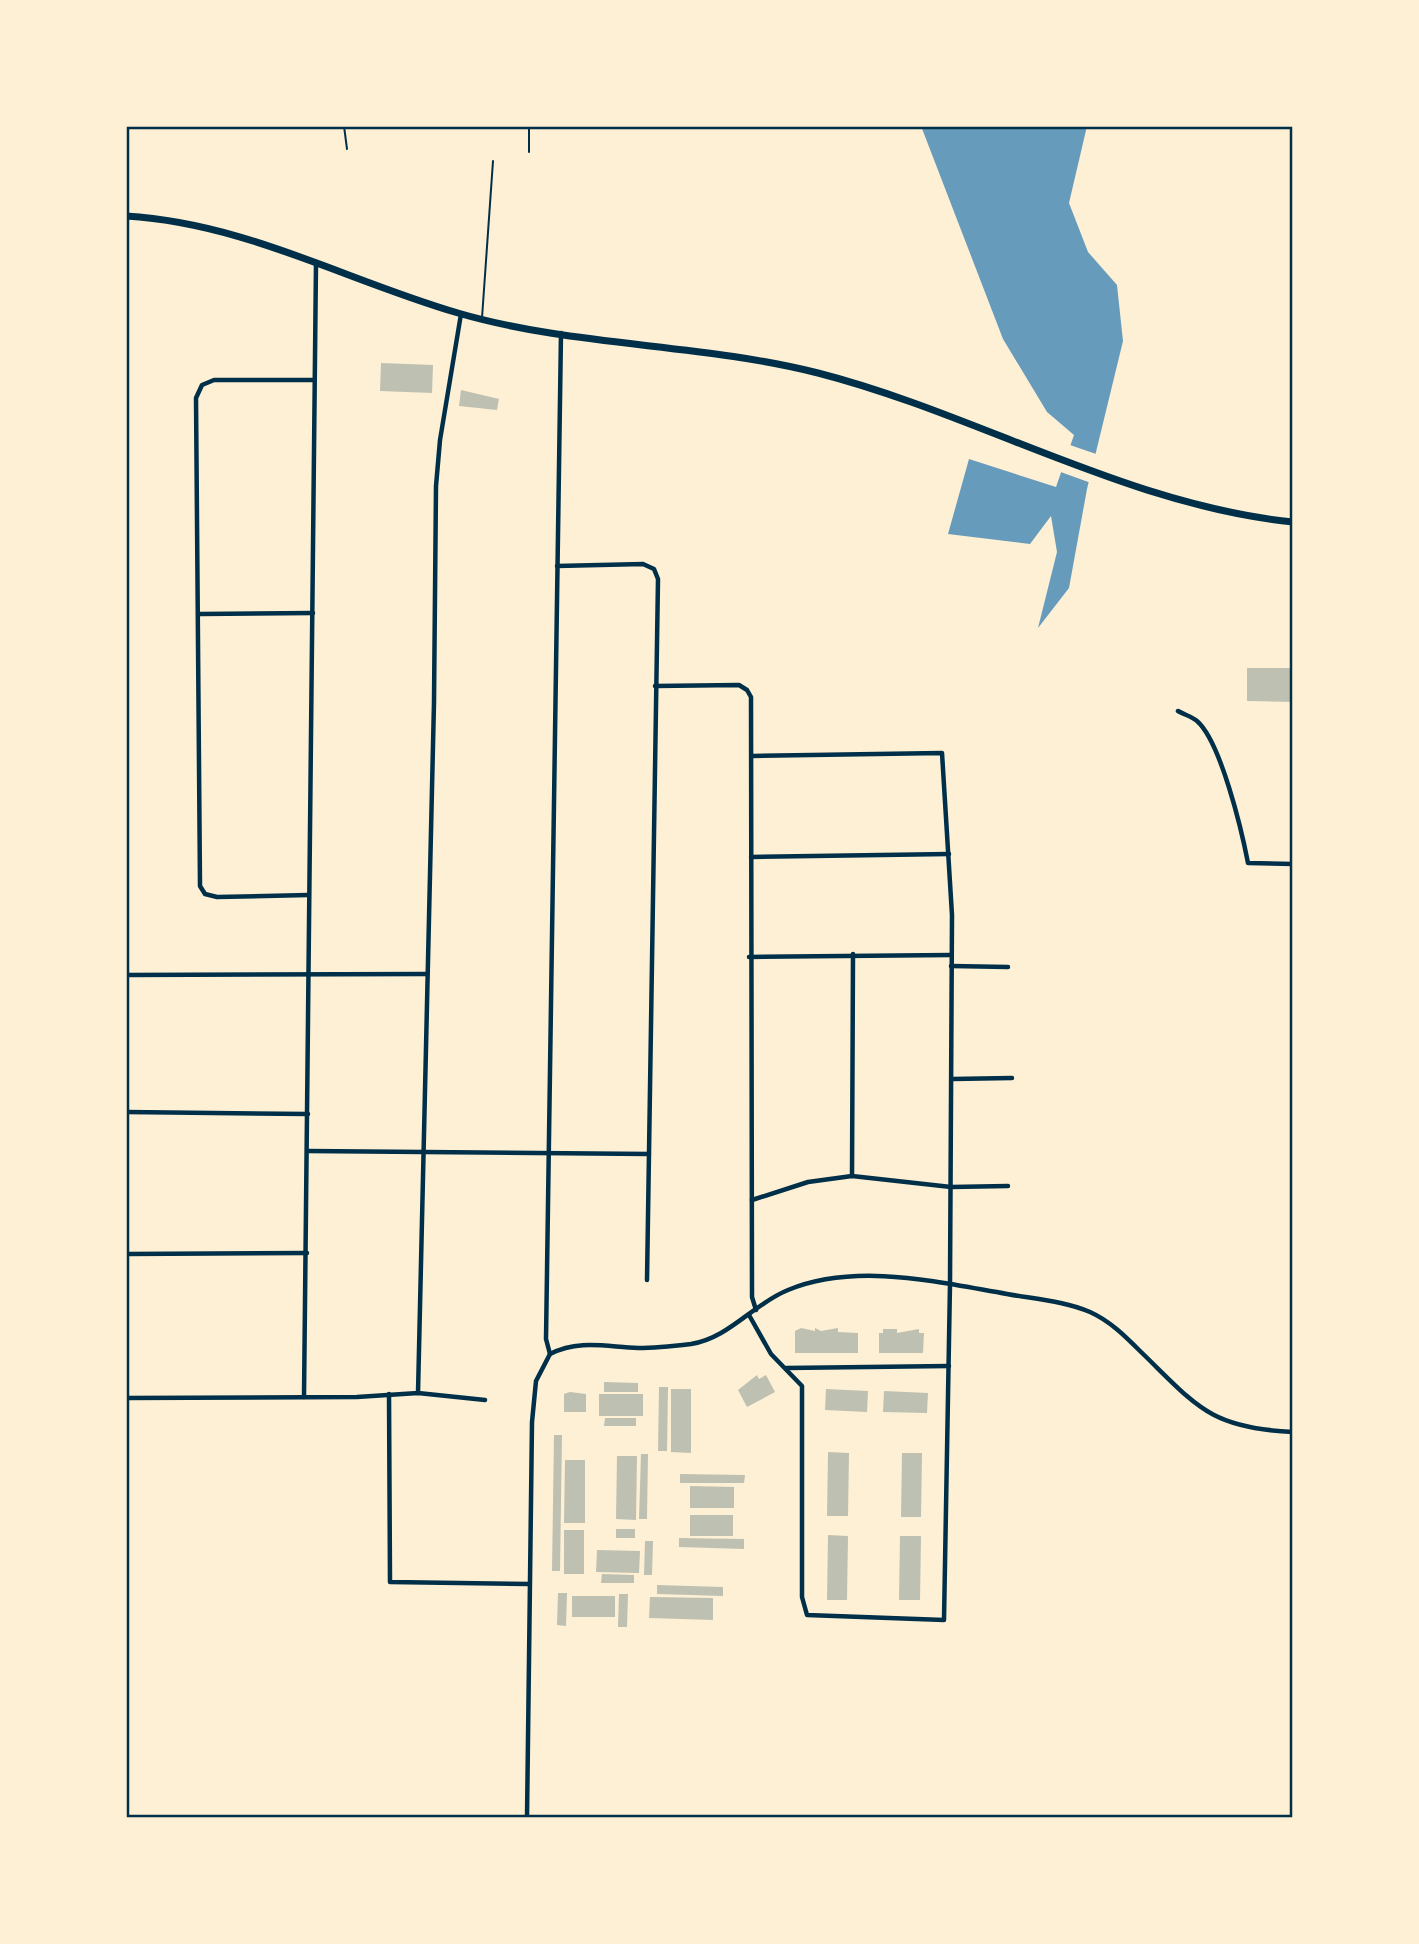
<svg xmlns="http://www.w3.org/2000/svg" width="1419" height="1944" viewBox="0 0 1419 1944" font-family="Spectral,serif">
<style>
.water{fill:#669bbc}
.pier{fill:#fdf0d5}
.building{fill:#bec0b2}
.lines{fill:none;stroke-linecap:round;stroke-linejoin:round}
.service{stroke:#003049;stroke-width:2}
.minor{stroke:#003049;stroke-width:4.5}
.primary{stroke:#003049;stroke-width:7}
.neatline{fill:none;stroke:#003049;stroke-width:2.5}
</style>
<rect width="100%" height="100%" fill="#fdf0d5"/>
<!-- water -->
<polygon class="water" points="921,126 1087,126 1069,203 1088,252 1117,285 1123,341 1087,489 1069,588 1038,628 1057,552 1051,516 1030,544 948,534 969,459 1056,487 1074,435 1047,412 1003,339"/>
<!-- pier -->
<polygon class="pier" points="1067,444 1099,455 1091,483 1058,471"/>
<!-- building -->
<g class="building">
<polygon points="381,363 433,365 432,393 380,391"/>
<polygon points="461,390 499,399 497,410 459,406"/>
<polygon points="1247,668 1293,668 1293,702 1247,701"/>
<polygon points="801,1328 815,1331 815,1328 821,1331 838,1328 838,1332 858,1333 858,1353 795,1353 795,1331"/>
<polygon points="883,1329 897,1329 897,1333 919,1329 919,1333 924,1333 923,1353 879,1353 879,1333 883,1333"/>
<polygon points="757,1375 759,1379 766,1375 775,1392 747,1407 738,1390"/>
<polygon points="604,1382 638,1383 638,1392 604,1392"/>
<polygon points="659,1387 668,1387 667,1451 658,1451"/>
<polygon points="671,1389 691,1389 691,1453 671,1452"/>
<polygon points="826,1389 868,1391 867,1412 825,1410"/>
<polygon points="884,1391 928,1393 927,1413 883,1412"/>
<polygon points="570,1392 586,1394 586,1412 564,1412 564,1394"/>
<rect x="599" y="1394" width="44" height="22"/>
<polygon points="605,1418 636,1418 636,1426 604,1426"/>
<polygon points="554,1435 562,1435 560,1571 552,1571"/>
<polygon points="828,1452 849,1453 848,1516 827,1516"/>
<polygon points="902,1453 922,1453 921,1517 901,1517"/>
<polygon points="641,1454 648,1454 647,1519 639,1519"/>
<polygon points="617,1456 637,1456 636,1520 616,1519"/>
<polygon points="565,1460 585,1460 585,1523 564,1523"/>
<polygon points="680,1474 745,1475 744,1483 680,1483"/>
<polygon points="690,1486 734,1487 734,1508 690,1508"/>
<rect x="690" y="1515" width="43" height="21"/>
<rect x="616" y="1529" width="19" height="9"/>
<rect x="564" y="1530" width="20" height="44"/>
<polygon points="828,1535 848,1536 847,1600 827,1600"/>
<polygon points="900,1536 921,1536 920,1600 899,1600"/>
<polygon points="679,1538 744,1539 744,1549 679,1547"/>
<polygon points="645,1541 653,1541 652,1575 644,1575"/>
<polygon points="597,1550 640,1551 639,1573 596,1572"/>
<polygon points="602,1574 634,1575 634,1583 601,1583"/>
<polygon points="657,1585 723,1587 723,1596 657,1594"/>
<polygon points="558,1593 567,1593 566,1626 557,1625"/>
<polygon points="619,1594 628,1594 627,1627 618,1627"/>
<rect x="572" y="1596" width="43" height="21"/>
<polygon points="650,1597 713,1598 713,1620 649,1618"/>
</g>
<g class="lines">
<!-- service -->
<g class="service">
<polyline points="344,126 347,149"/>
<polyline points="529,152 529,126"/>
<polyline points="482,318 493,161"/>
</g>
<!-- minor -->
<g class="minor">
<polyline points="557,566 643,564 654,569 658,579 647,1280"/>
<polyline points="200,614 313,613"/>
<polyline points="655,686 739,685 747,690 751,697 752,1297 756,1310"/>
<path d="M1178,711C1183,714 1193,717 1197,721C1221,742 1242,832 1248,863L1293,864"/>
<polyline points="751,857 949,854"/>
<polyline points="308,895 217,897 205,894 200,886 196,398 202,385 214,380 314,380"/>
<polyline points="749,957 951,955"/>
<polyline points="951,966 1008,967"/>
<polyline points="126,975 427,974"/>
<polyline points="952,1079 1012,1078"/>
<polyline points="126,1112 308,1114"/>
<polyline points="308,1151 649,1154"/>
<polyline points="852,1176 853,954"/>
<polyline points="752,1200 808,1182 852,1176 951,1187 1008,1186"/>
<polyline points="126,1254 307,1253"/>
<polyline points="749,1315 771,1354 802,1386 802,1597 807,1615 944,1620 950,1284 952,915 942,753 752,756"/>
<path d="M550,1354C579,1339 607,1347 638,1348C655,1348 674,1346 691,1344C729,1338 753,1304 788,1290C856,1262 937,1282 1007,1294C1034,1299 1065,1301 1090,1312C1110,1321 1125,1336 1140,1351C1197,1406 1209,1428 1293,1432"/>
<polyline points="786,1368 949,1366"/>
<polyline points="418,1393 434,702 436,486 440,440 461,314"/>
<polyline points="389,1394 390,1582 529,1584"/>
<polyline points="304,1397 316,263"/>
<polyline points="126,1398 357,1397 418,1393 485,1400"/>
<polyline points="527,1818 532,1422 536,1381 550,1354 546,1339 561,333"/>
</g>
<!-- primary -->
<path class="primary" d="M126,216C245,223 345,280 458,313C574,347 700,343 818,373C978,414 1126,505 1293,522"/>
</g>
<!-- border -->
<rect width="1419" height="1944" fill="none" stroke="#fdf0d5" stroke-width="256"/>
<rect x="128" y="128" width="1163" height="1688" class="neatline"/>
</svg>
